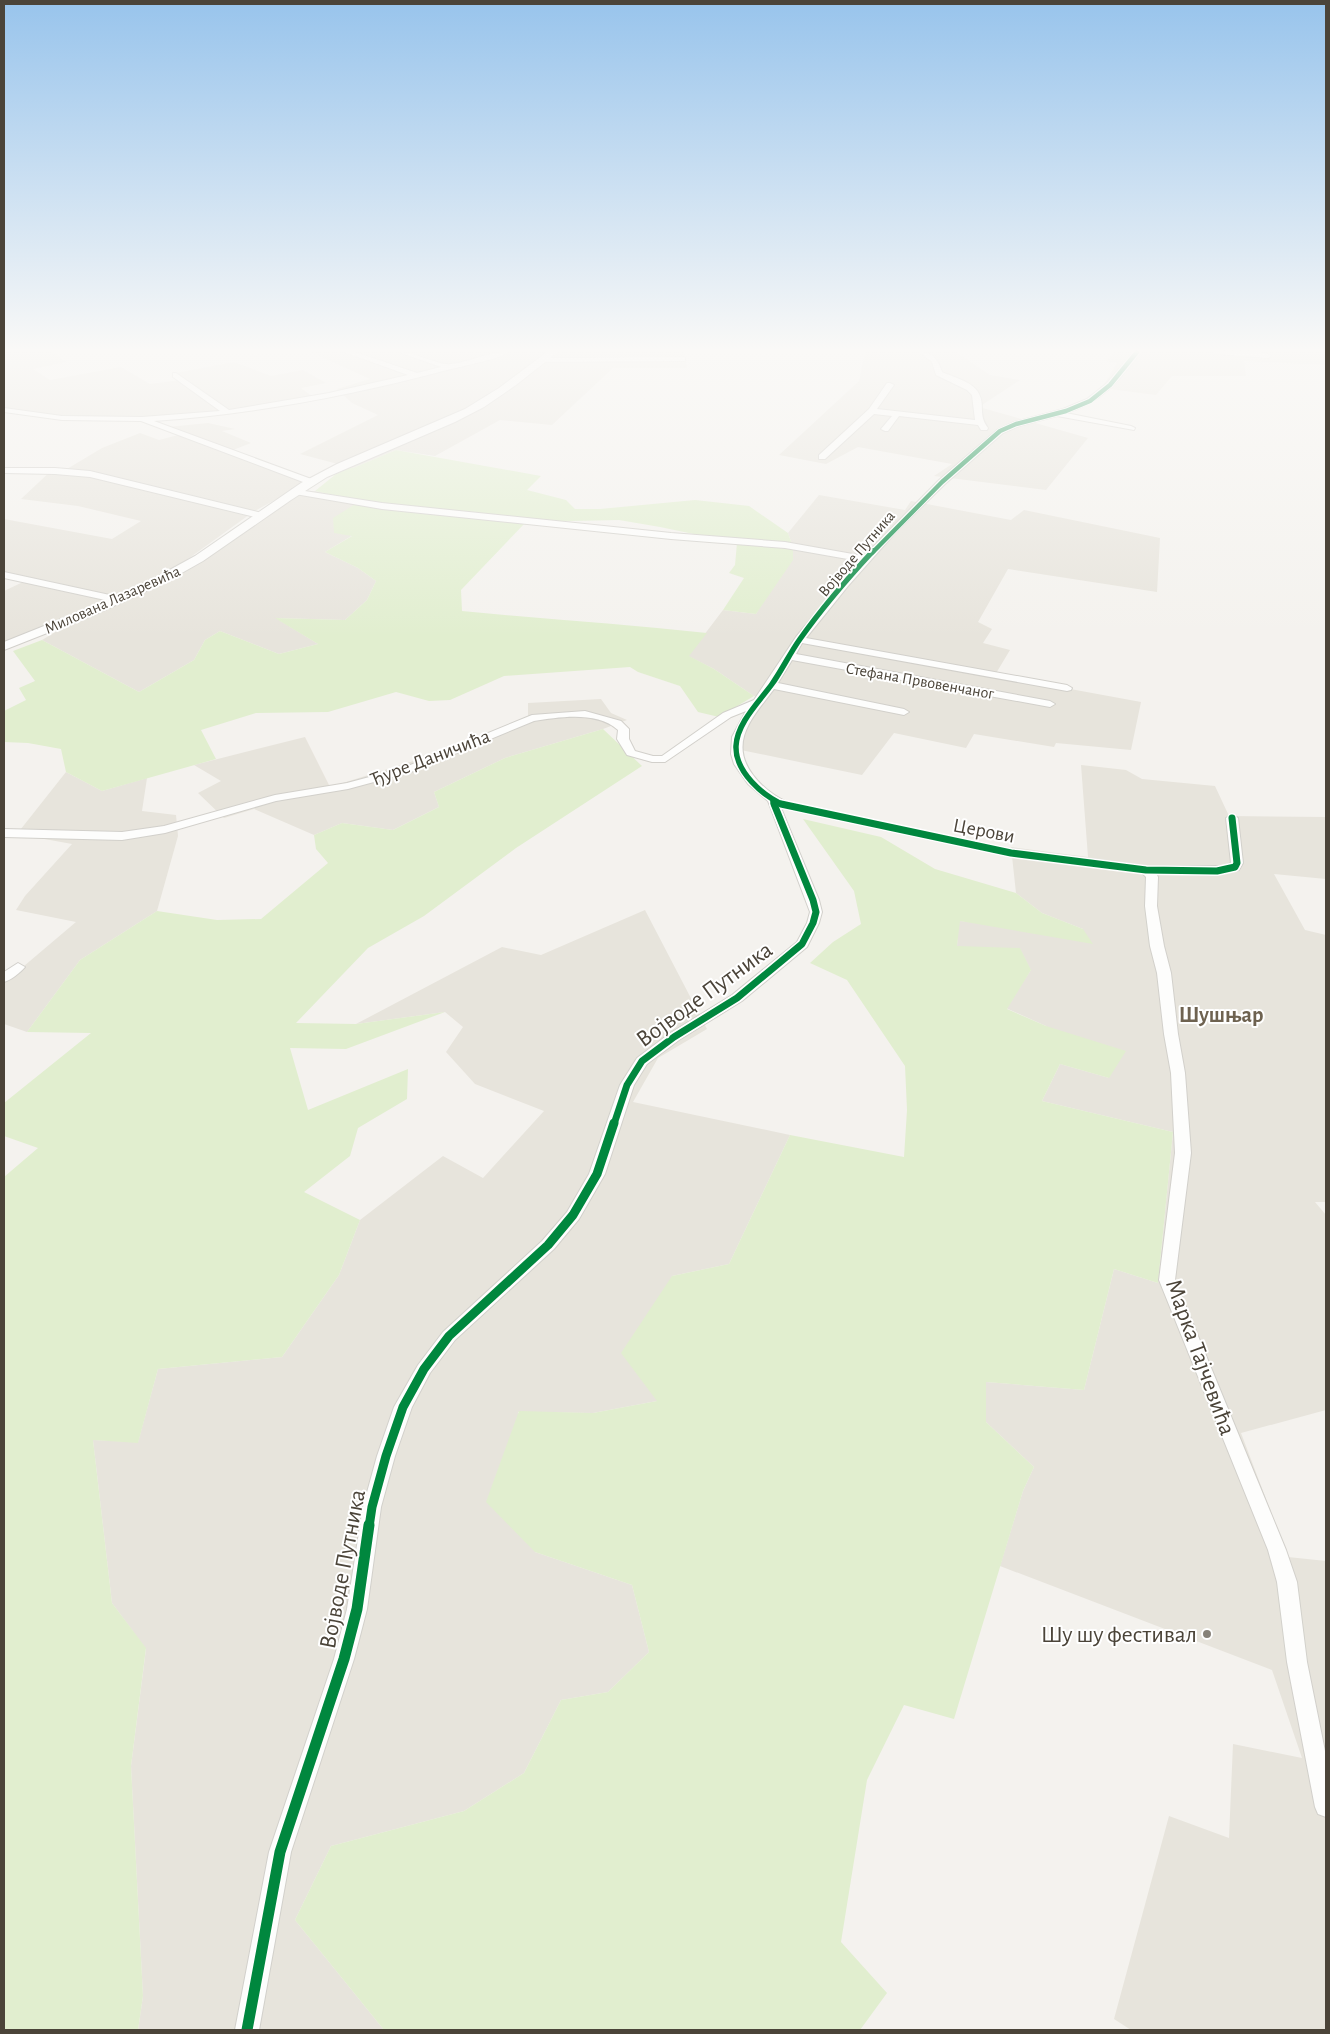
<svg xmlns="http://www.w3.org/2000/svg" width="1330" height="2034" viewBox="0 0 1330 2034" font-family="'Alegreya Sans',sans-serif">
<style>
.residential{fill:#e7e4dc}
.green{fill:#e1eecf}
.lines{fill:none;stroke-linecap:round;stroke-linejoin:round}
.minor-casing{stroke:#d2d0cb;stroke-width:2}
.tertiary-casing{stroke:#d2d0cb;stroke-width:2}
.minor{fill:#fdfdfc;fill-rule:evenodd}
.tertiary{fill:#fdfdfc;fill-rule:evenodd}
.cycleway-far4-casing{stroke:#fff;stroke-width:6}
.cycleway-far3-casing{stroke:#fff;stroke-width:8}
.cycleway-far2-casing{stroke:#fff;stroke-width:10}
.cycleway-far1-casing{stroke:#fff;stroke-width:12}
.cycleway-casing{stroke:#fff;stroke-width:14}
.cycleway-far4{stroke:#00873e;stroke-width:4.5}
.cycleway-far3{stroke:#00873e;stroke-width:5.5}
.cycleway-far2{stroke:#00873e;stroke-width:7}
.cycleway-far1{stroke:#00873e;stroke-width:9}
.cycleway{stroke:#00873e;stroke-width:11}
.poi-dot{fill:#868178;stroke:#fff;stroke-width:2}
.labels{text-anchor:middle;stroke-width:4;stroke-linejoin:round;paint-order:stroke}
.far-street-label{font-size:16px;fill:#4b4439;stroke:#fff}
.street-label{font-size:20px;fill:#4b4439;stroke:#fff}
.quarter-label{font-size:22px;font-weight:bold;fill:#6e6250;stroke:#fff}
.near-street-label{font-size:24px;fill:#4b4439;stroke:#fff}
.near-poi-label{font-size:24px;fill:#4b4439;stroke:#fff;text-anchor:end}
</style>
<rect width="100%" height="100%" fill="#f4f2ee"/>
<!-- residential -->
<g class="residential">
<polygon points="4,352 53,352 66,362 33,369 50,380 121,367 150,384 181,380 171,374 234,362 271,376 303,370 326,383 301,388 316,399 232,414 128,421 91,421 40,417 4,412"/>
<polygon points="311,352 684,352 687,368 613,368 552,425 500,420 435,456 396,450 353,468 300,454 378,415 352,403 337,389 370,379"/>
<polygon points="865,352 956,352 990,375 1020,380 979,407 1088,438 1046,490 934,476 952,464 858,447 826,464 779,455 859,381"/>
<polygon points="1115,352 1326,352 1326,365 1244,361 1246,376 1172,376 1156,395 1102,388 1117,363 1106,361"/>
<polygon points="208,423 235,429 222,431 251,443 233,450 313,479 253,512 181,564 150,581 90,609 4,643 4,591 23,582 4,578 4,519 112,539 141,521 78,506 21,499 54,468 67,469 102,448 140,433 159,440 182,434 168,427"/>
<polygon points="315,491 361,501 353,535 325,552 358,568 376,581 367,600 345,620 276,618 318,644 279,654 220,631 205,640 194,660 139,692 42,640 62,628 136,597 176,577 295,497"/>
<polygon points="819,495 905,510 911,501 1011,520 1024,510 1160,538 1157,592 1008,569 978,622 992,629 983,643 1010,650 995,675 1141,702 1131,750 1056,743 1054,747 974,734 966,748 894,733 862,775 736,749 740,727 767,699 754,696 714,669 688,656 723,610 756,614 793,547 788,533"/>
<polygon points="601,699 611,713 627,720 603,729 505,758 434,792 439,807 393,830 342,823 314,835 254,809 224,818 198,793 221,781 194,765 305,737 330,787 439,753 528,718 528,703"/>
<polygon points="1081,765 1126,770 1142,779 1215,786 1229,816 1326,817 1326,879 1274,874 1305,930 1326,935 1326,1202 1315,1202 1326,1215 1326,1410 1241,1433 1288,1557 1326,1561 1326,2030 1131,2030 1114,2019 1169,1816 1229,1838 1233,1744 1302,1758 1272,1670 1000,1566 1023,1491 1034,1467 986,1422 986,1382 1084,1390 1114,1269 1158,1283 1173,1132 1042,1101 1060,1064 1109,1078 1046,1026 1006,1008 1031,970 957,946 959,921 1083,929 1042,913 1016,893 1011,847 1088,857"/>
<polygon points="66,772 102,791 147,778 142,811 176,815 178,836 157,911 80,960 27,1032 4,1024 4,983 76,922 16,910 25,896 72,844 17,834"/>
<polygon points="645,910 707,1029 658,1058 633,1102 790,1135 729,1264 672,1276 657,1401 593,1413 518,1412 535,1552 632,1585 649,1652 608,1692 561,1700 524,1773 464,1811 331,1846 295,1920 384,2030 138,2030 143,1996 131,1766 146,1649 112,1603 93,1440 138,1442 158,1369 282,1357 339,1275 360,1220 443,1156 483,1178 544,1111 475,1084 446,1052 463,1027 445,1012 356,1024 502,947 541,955"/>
</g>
<!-- green -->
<g class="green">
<path d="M396,450L541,476L527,490L566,500L575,509H600L695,500L749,506L788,533L793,547V560L756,614L723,610L744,578L729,573L735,565L737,543L660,527L619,520L526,522L461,590L462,611C544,619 625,624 707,633L689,656L714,669L754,696L719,717L698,712L680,686L638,672L630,667L504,676L450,700L429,701L396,692L328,712L256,713L201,730L216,759L102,791L66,772L61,749L28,743L4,742V711L26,700L19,688L35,681L13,651L42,640L139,692L194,660L205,640L220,631L279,654L318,644L275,618L345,620L367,600L376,581L358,568L325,552L352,536L334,533L333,518L360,501L315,491L346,466L353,468Z"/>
<polygon points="603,729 642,766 516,848 424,916 368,948 296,1023 356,1024 445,1012 346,1049 290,1048 308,1110 408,1069 407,1099 358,1128 350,1156 304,1192 360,1220 339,1275 282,1357 158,1369 138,1443 93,1440 112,1603 146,1648 131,1766 143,1996 138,2030 4,2030 4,1177 38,1148 4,1136 4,1103 91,1033 27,1032 80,960 157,911 217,920 261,919 328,863 316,849 314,835 342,823 393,830 439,807 434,792 505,758"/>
<polygon points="803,819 881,837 935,869 1016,893 1042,913 1083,929 1093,944 960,921 957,946 1020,948 1031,970 1007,1009 1046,1026 1126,1051 1109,1078 1060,1064 1042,1101 1173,1132 1158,1283 1114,1269 1084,1390 986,1382 986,1422 1034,1467 1023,1491 954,1719 904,1705 867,1780 841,1942 887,1993 860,2030 384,2030 295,1920 331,1846 464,1811 524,1773 561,1700 608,1692 649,1652 632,1585 535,1552 486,1502 519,1411 593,1413 657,1401 621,1353 672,1276 729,1264 790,1135 904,1157 907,1110 905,1066 847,980 810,963 833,942 861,924 854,891"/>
</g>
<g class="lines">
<!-- minor casing -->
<g class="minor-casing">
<g id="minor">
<path d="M344,352H355L417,373L441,367L398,352C416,352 438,366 451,364C471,362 489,351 509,352C497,360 462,366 447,370C350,396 253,414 154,421L314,480V484L311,485L141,421L62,420L4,412V408L62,416L142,417L220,411L173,377V373H176L229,410L329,393L408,375Z"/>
<path d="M919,352C933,352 938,360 942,372C953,377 974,382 979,394C985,405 978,415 988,428L987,430H981L978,425L899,416L888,431H885L881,429L892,416L874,414L825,459H819V455L869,409L887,383H890L894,385L877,409L975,420L972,395L967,390L936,375L932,362Z"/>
<path d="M1133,352H1141C1119,381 1102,402 1066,413L1131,426L1135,428L1134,430L1057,416L1019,426L1003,433L945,484L895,533L848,586L806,638L1067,685L1072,688L1071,690L1067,691L802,643L796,654L1050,701L1055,704L1050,707L792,660L778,683L904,709L909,712L904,715L774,689C755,715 727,741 753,775C762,787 775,797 789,803L1011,849L1146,866H1225L1231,863L1226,818L1232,814L1238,818L1243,863L1239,870L1217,875L1156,873L1158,877L1157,906L1164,946L1171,973L1178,1034L1185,1073L1191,1153L1175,1280L1286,1550L1297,1582L1307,1662L1326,1756V1817L1318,1814L1315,1807L1287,1662L1277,1582L1268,1550L1159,1280L1175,1153L1171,1073L1164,1034L1157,973L1150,946L1145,906L1146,877L1142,873L1011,857L781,808L819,900L822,912L819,923L807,947L742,1001L679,1040L647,1064L634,1085L605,1174L579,1219L554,1249L455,1340L430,1373L412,1407L395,1456L381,1507L367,1609L354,1659L291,1852L259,2030H235L269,1852L334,1659L347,1609L363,1507L377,1456L394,1407L418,1365L443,1332L542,1241L567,1212L589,1174L620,1085L637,1058L669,1034L732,995L797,942L807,923L810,912L768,801L748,784L734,764L731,754L732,737L746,711L731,717L665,762H652L627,755L617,739L618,730C597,711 560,717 534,721L411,772L348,789L276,801L165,833L122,840L4,837V829L122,832L164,826L275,795L347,783L403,768L532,715L585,711L621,721L629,729V739L635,751L653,756H662L723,713L754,700L796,637L859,561L785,548L671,539L382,509L295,494L292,493V489L382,503L671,533L785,542L864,556L939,480L997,430L1014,422L1063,409L1087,399L1107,383Z"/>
<path d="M1213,352C1227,352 1261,349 1272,356L1268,358L1217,354Z"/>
<polygon points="682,357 685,357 685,361 542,362 538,360 542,358"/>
<polygon points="55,468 90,471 262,513 263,515 259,518 90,477 55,474 4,473 4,468"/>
<polygon points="4,572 119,597 124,600 119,603 4,578"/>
<path d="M18,963L25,967C20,973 11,980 4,982V972Z"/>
</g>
</g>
<!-- tertiary casing -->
<g class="tertiary-casing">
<polygon id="tertiary" points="547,352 558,352 516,385 484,407 455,422 327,477 291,500 203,561 164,583 98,613 4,650 4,642 89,608 155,578 195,556 301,483 337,464 465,409 499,388"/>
</g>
<!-- minor -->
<use href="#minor" class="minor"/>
<!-- tertiary -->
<use href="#tertiary" class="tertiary"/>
<!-- cycleway-far4 casing -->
<g class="cycleway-far4-casing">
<polyline id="cycleway-far4" points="872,553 942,482 1000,431 1016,424 1066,411 1090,401 1110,385 1137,352"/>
</g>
<!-- cycleway-far3 casing -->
<g class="cycleway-far3-casing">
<g id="cycleway-far3">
<polyline points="773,802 774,805"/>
<path d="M784,805C763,796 735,772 736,746C737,723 759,702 772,684C782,670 790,653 800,639C822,608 847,579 873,551"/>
</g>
</g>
<!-- cycleway-far2 casing -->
<g class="cycleway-far2-casing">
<g id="cycleway-far2">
<polyline points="781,804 1011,853 1146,870 1217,871 1235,867 1237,863 1232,818"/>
<polyline points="614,1124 627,1085 642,1061 674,1037 737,998 802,944 813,923 816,912 813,900 774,804"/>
</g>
</g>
<!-- cycleway-far1 casing -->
<g class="cycleway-far1-casing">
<polyline id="cycleway-far1" points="369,1527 372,1507 386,1456 403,1407 424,1369 449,1336 548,1245 573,1215 597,1174 614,1123"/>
</g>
<!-- cycleway casing -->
<g class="cycleway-casing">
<polyline id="cycleway" points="247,2030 280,1852 344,1659 357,1609 369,1525"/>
</g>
<!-- cycleway-far4 -->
<use href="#cycleway-far4" class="cycleway-far4"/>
<!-- cycleway-far3 -->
<use href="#cycleway-far3" class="cycleway-far3"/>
<!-- cycleway-far2 -->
<use href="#cycleway-far2" class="cycleway-far2"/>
<!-- cycleway-far1 -->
<use href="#cycleway-far1" class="cycleway-far1"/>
<!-- cycleway -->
<use href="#cycleway" class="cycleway"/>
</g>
<!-- sky -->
<linearGradient id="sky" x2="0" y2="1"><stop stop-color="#98c4ec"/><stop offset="0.55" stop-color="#faf9f7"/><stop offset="1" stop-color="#faf9f7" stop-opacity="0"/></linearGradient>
<rect width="1330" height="637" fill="url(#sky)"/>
<!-- markers -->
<circle class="poi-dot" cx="1207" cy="1634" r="5"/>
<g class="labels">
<!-- far-street labels -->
<g class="far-street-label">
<text transform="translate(856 553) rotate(-49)" y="6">Војводе Путника</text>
<text transform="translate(112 599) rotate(-24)" y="6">Милована Лазаревића</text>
<text transform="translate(920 680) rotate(10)" y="6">Стефана Првовенчаног</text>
</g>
<!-- street labels -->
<g class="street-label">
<text transform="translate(430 757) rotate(-21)" y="7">Ђуре Даничића</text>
<text transform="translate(984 830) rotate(11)" y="7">Церови</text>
</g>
<!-- quarter labels -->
<g class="quarter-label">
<text x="1221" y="1022">Шушњар</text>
</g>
<!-- near-street labels -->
<g class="near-street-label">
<text transform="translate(704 994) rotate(-36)" y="8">Војводе Путника</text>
<text transform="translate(1201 1357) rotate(70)" y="8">Марка Тајчевића</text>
<text transform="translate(342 1569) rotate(-79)" y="8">Војводе Путника</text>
</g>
<!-- near-poi labels -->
<g class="near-poi-label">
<text x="1197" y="1642">Шу шу фестивал</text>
</g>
</g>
<!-- border -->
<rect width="1330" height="2034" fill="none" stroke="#4b4439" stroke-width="10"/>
</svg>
